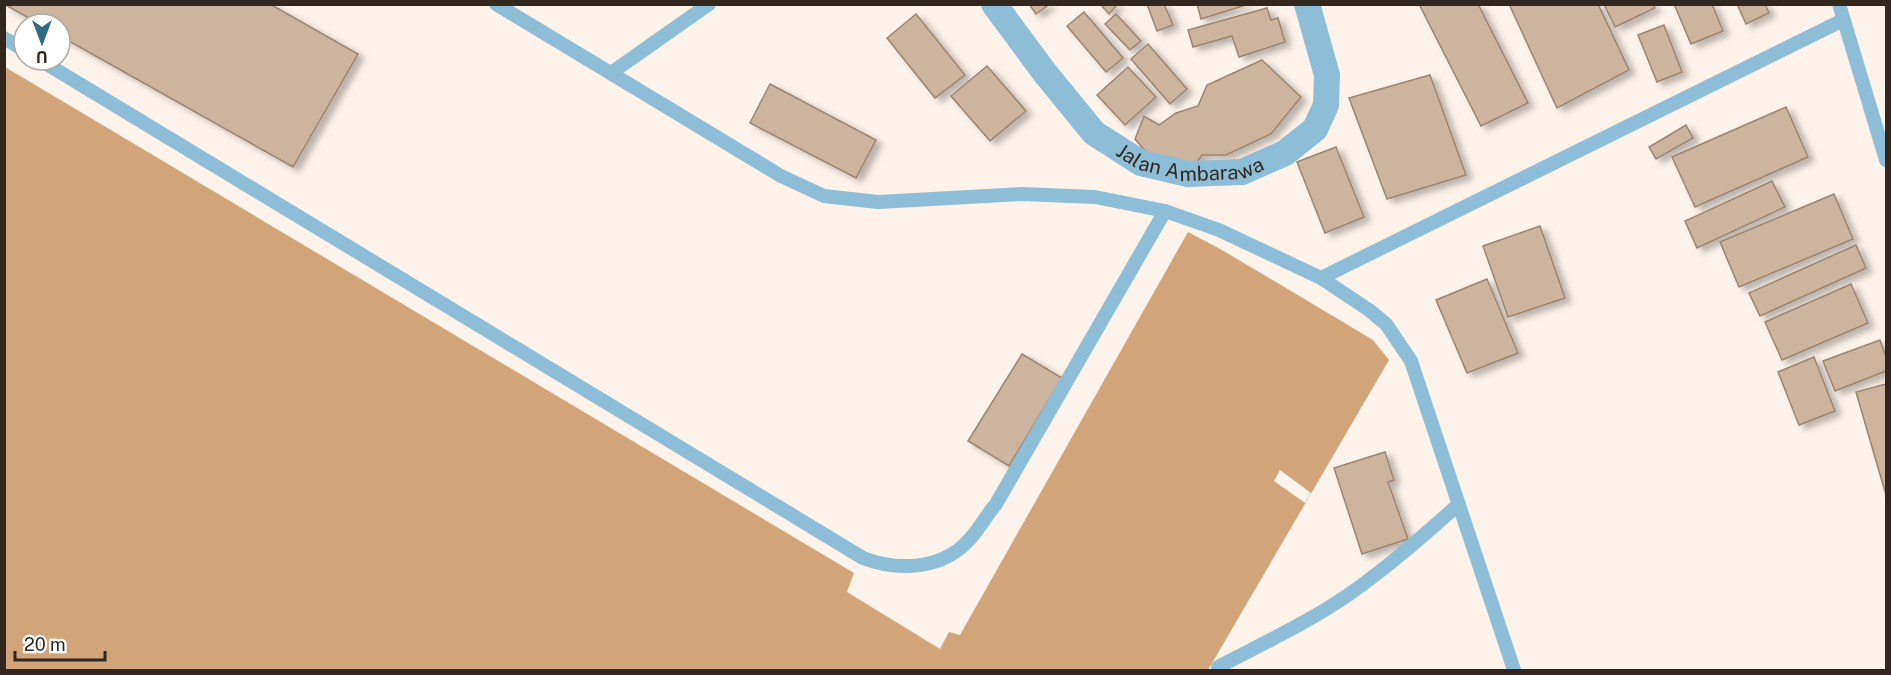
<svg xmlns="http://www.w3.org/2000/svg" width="1891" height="675" viewBox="0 0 1891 675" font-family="'Public Sans',sans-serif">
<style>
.water{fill:#d2a479}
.pier{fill:#fef3ea}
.building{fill:#cdb49e;stroke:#9c846f;stroke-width:1.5;filter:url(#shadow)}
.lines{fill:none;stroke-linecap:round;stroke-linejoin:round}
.lane{stroke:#8ebed7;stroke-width:14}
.street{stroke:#8ebed7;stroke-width:26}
.labels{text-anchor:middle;stroke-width:5;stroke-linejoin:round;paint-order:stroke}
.street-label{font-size:20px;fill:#31271f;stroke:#fff}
</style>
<defs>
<filter id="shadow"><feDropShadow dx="6" dy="4" stdDeviation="3" flood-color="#0004"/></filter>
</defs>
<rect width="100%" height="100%" fill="#fef3ea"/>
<!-- water -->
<polygon class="water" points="5,67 854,573 847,592 940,649 949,632 960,635 1188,232 1222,250 1373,340 1389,360 1208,670 5,670"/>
<!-- pier -->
<polygon class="pier" points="1280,470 1311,493 1305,503 1274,481"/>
<!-- building -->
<g class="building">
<polygon points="4,4 270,4 358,54 293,167 60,36 60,24 39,24"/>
<polygon points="1029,4 1050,4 1036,14"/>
<polygon points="1100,4 1118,4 1109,14"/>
<polygon points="1147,4 1164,4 1173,25 1157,31"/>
<polygon points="1197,4 1249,4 1201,19"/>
<polygon points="1419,4 1478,4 1528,103 1481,126"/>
<polygon points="1509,4 1598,4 1629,70 1557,108"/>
<polygon points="1604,4 1653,4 1655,8 1615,27"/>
<polygon points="1674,4 1712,4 1723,31 1691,44"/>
<polygon points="1737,4 1765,4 1769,13 1746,24"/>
<polygon points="1267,8 1271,20 1278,18 1285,42 1239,57 1232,36 1193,47 1188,30"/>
<polygon points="1084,12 1123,58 1106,72 1067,26"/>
<polygon points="916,14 965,75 935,98 887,38"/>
<polygon points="1116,14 1141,41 1130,50 1105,24"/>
<polygon points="1664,25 1682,72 1657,82 1638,35"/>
<polygon points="1148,44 1187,89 1170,104 1131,59"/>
<polygon points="1262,60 1301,97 1271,134 1226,155 1202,155 1194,167 1157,165 1135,139 1144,116 1159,125 1176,113 1198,106 1207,85"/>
<polygon points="987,66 1026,111 990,141 951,96"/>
<polygon points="1128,67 1156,97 1125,125 1097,95"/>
<polygon points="1430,75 1466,175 1387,199 1349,98"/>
<polygon points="770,84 876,140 856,178 750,123"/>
<polygon points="1786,107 1808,157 1695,207 1672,157"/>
<polygon points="1686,125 1693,138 1656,159 1649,147"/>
<polygon points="1336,147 1364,217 1325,233 1297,162"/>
<polygon points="1772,181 1785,207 1697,248 1685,221"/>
<polygon points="1834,194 1853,239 1739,287 1720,242"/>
<polygon points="1540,226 1565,298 1508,317 1483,246"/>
<polygon points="1856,245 1866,268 1760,316 1749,293"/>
<polygon points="1487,279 1518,353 1467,373 1436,300"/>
<polygon points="1851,284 1868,323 1782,360 1765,322"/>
<polygon points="1880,340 1886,357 1886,371 1835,391 1823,361"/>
<polygon points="1022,354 1062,378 1009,466 968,441"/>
<polygon points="1814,357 1835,411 1799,425 1778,372"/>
<polygon points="1886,384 1886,495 1856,392"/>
<polygon points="1385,452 1394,480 1388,482 1408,539 1362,554 1334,468"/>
</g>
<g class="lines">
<!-- lane -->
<g class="lane">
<polyline points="496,4 781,176 824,196 878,202 1022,194 1095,197 1165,211 1219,230 1321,278 1369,310 1386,324 1411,361 1514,670"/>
<polyline points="1839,4 1886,160"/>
<polyline points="4,38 24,50"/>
<path d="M40,60L863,558C897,571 940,570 967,542C978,531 986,516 996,504L1165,211"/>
<polyline points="611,73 709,4"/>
<polyline points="1321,278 1843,20"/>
<path d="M1218,667C1262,644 1307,623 1348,595C1388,567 1423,536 1459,504"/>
</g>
<!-- street -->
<path class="street" id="s1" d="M994,4L1045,73L1094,133L1141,163L1188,174L1242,172L1285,153L1315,129L1326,105L1327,75L1307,4"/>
</g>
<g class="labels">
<!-- street labels -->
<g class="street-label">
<text dy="7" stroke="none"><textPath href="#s1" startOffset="268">Jalan Ambarawa</textPath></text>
</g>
</g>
<!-- border -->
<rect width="1891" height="675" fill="none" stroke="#31271f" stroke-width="12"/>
<!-- north arrow -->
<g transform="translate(42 42) rotate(180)"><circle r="28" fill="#ffffff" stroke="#ada9a5" stroke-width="1.5"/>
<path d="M0-4.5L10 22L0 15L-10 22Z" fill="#326a84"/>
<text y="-9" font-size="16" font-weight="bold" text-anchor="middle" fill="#31271f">U</text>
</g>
<!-- scale -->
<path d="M15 651v9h90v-9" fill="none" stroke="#31271f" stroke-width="3"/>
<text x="24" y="651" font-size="18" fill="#31271f" stroke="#ffffff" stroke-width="4.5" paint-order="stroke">20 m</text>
</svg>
